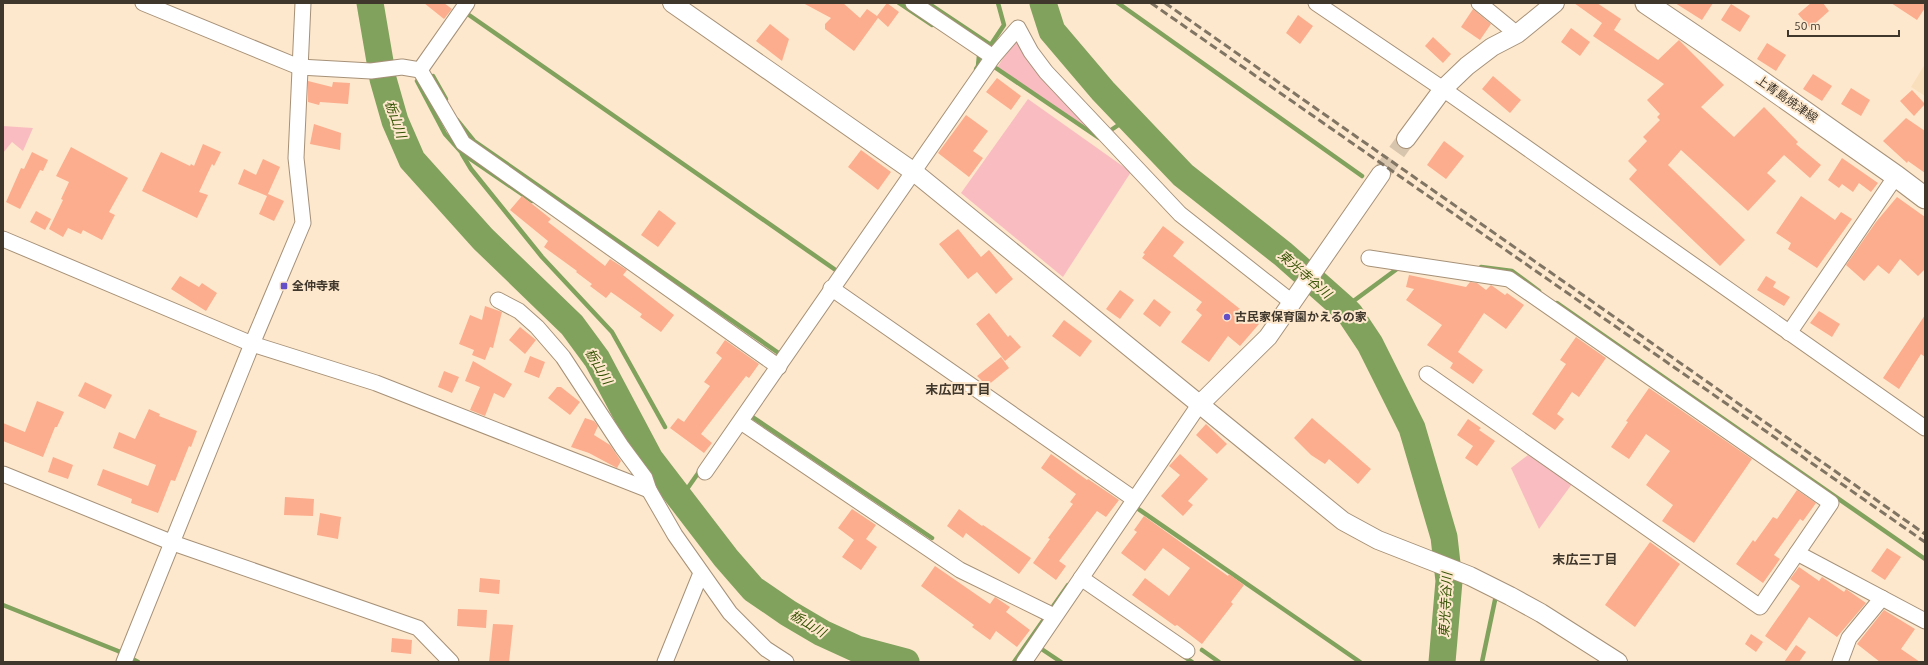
<svg xmlns="http://www.w3.org/2000/svg" width="1928" height="665" viewBox="0 0 1928 665" font-family="Ubuntu,'Noto Sans JP',sans-serif">
<style>
.built{fill:#fadfbd}
.green{fill:#f9bdc1}
.lines{fill:none;stroke-linecap:round;stroke-linejoin:round}
.stream{stroke:#80a25d;stroke-width:4.5}
.river{stroke:#80a25d;stroke-width:27}
.building{fill:#fcad8d}
.tertiary-tunnel{stroke:#d8c5ad;stroke-width:18;stroke-dasharray:18 9;stroke-linecap:butt}
.minor-casing{stroke:#a69178;stroke-width:17}
.tertiary-casing{stroke:#a69178;stroke-width:20}
.secondary-casing{stroke:#a69178;stroke-width:23}
.minor{stroke:#fff;stroke-width:15}
.tertiary{stroke:#fff;stroke-width:18}
.secondary{stroke:#fff;stroke-width:21}
.rail{stroke:#807463;stroke-width:3;stroke-dasharray:8 4;stroke-linecap:butt}
.poi-dot{fill:#644fc8;stroke:#fee8cd;stroke-width:1.5}
.labels{text-anchor:middle;stroke-width:4;stroke-linejoin:round;paint-order:stroke}
.street-label{font-size:12px;fill:#3f372c;stroke:#fee8cd}
.poi-label{font-size:12px;font-weight:bold;fill:#3f372c;stroke:#fee8cd;text-anchor:start}
.water-label{font-size:13px;font-style:italic;fill:#345304;stroke:#fee8cd}
.neighbourhood-label{font-size:13px;font-weight:bold;fill:#3f372c;stroke:#fee8cd}
</style>
<rect width="100%" height="100%" fill="#fee8cd"/>
<!-- built -->
<polygon class="built" points="1925,64 1925,96 1911,87"/>
<!-- green -->
<g class="green">
<polygon points="1015,39 1044,77 1092,133 997,68"/>
<polygon points="1028,99 1131,172 1063,277 961,193"/>
<polygon points="3,126 33,128 23,151 12,142 3,153"/>
<polygon points="1528,455 1572,484 1539,529 1511,468"/>
</g>
<g class="lines">
<!-- stream -->
<g class="stream">
<polyline points="899,3 932,25"/>
<polyline points="928,3 991,45"/>
<polyline points="1118,3 1362,176"/>
<polyline points="469,15 837,271"/>
<polyline points="990,46 1004,25 998,3"/>
<polyline points="990,64 1099,138 1129,118"/>
<polyline points="976,69 978,66 979,56"/>
<polyline points="433,76 446,99"/>
<polyline points="417,81 445,134 463,154 532,201"/>
<polyline points="457,120 474,141 780,354"/>
<polyline points="462,154 471,169 542,257 612,332 665,427"/>
<polyline points="1481,267 1512,271 1539,291"/>
<polyline points="1557,303 1925,559"/>
<polyline points="1344,308 1401,266"/>
<polyline points="748,414 932,538"/>
<polyline points="680,499 701,469"/>
<polyline points="1134,506 1360,662"/>
<polyline points="3,605 118,651 138,662"/>
<polyline points="1037,646 1061,662"/>
<polyline points="1202,650 1219,662"/>
<polyline points="1182,655 1192,662"/>
<polyline points="1014,662 1068,585"/>
<polyline points="1482,662 1495,600"/>
</g>
<!-- river -->
<g class="river">
<polyline points="370,3 383,79 395,121 412,160 483,239 572,325 597,359 650,459 726,558 753,589 788,613 822,633 857,649 906,662"/>
<polyline points="1043,3 1052,31 1103,91 1183,175 1283,254 1344,308 1350,314 1370,344 1412,428 1444,537 1449,581 1442,662"/>
</g>
</g>
<!-- building -->
<g class="building">
<polygon points="424,3 444,3 452,9 444,19"/>
<polygon points="803,3 843,3 860,18 867,9 877,16 887,3 899,12 888,27 878,18 854,51 825,29 825,24 831,18"/>
<polygon points="1574,3 1597,3 1621,19 1614,30 1658,60 1679,40 1724,85 1701,107 1734,137 1764,107 1798,142 1796,144 1821,165 1810,178 1784,155 1767,173 1776,181 1748,211 1681,150 1668,165 1745,240 1720,266 1629,179 1637,170 1628,161 1647,141 1643,137 1660,120 1657,117 1660,114 1647,100 1664,84 1593,36 1602,23"/>
<polygon points="1675,3 1713,3 1702,20"/>
<polygon points="1811,3 1823,3 1829,11 1810,28 1798,14"/>
<polygon points="1891,3 1925,3 1925,8 1917,20"/>
<polygon points="1731,4 1750,16 1740,32 1721,20"/>
<polygon points="1473,9 1491,24 1480,40 1461,27"/>
<polygon points="1298,15 1313,26 1300,44 1286,33"/>
<polygon points="770,24 789,39 782,61 756,41"/>
<polygon points="1571,28 1590,42 1580,56 1561,42"/>
<polygon points="1433,37 1451,54 1443,63 1425,46"/>
<polygon points="1767,43 1786,55 1776,71 1757,59"/>
<polygon points="1813,74 1832,86 1822,101 1803,89"/>
<polygon points="1493,76 1521,100 1510,113 1482,89"/>
<polygon points="997,78 1021,96 1011,110 986,92"/>
<polygon points="308,81 332,87 333,82 350,83 348,104 320,102 319,105 308,102"/>
<polygon points="1851,88 1870,100 1861,116 1841,104"/>
<polygon points="1912,90 1925,104 1914,116 1900,101"/>
<polygon points="966,115 988,131 973,151 983,158 969,177 938,153"/>
<polygon points="1906,118 1925,131 1925,173 1908,161 1907,163 1883,141"/>
<polygon points="314,124 341,133 340,150 310,144"/>
<polygon points="1444,141 1464,156 1446,179 1427,165"/>
<polygon points="203,144 221,152 214,166 212,164 199,192 208,195 197,218 142,191 161,152 190,166 191,164 194,166"/>
<polygon points="71,147 128,178 109,212 115,215 102,240 83,230 81,234 68,228 63,237 49,229 63,200 61,199 69,182 56,176"/>
<polygon points="861,150 891,172 878,190 848,167"/>
<polygon points="32,152 48,160 43,171 40,170 20,209 6,202 21,168 24,169"/>
<polygon points="1842,158 1878,183 1871,192 1859,183 1853,192 1842,184 1839,188 1828,180"/>
<polygon points="263,159 280,167 267,196 268,194 284,201 274,221 259,214 267,196 238,184 244,169 256,175"/>
<polygon points="522,196 551,219 548,222 605,266 610,259 627,270 623,275 674,315 661,332 640,317 642,314 611,292 606,298 590,286 592,284 576,272 577,271 544,247 548,241 510,210"/>
<polygon points="1801,196 1835,220 1841,212 1852,219 1817,268 1788,249 1791,243 1776,233"/>
<polygon points="1897,197 1925,217 1925,269 1918,276 1900,259 1889,274 1878,265 1864,281 1846,265 1876,222"/>
<polygon points="659,210 676,223 658,247 641,235"/>
<polygon points="36,211 51,219 45,230 30,222"/>
<polygon points="1163,226 1184,242 1173,256 1259,324 1240,346 1228,336 1209,362 1181,342 1202,315 1196,310 1202,302 1142,258 1145,254 1143,253"/>
<polygon points="958,229 981,257 989,250 1013,279 996,294 977,272 968,279 939,244"/>
<polygon points="1409,275 1466,287 1470,282 1477,283 1486,290 1491,285 1505,295 1507,293 1524,305 1506,329 1484,313 1458,352 1483,370 1473,384 1450,368 1453,363 1427,345 1442,325 1406,300 1414,289 1406,287"/>
<polygon points="180,276 199,287 202,283 217,293 206,311 171,289"/>
<polygon points="1766,276 1776,282 1773,287 1790,297 1784,306 1757,290"/>
<polygon points="1120,290 1134,300 1120,319 1106,309"/>
<polygon points="1154,299 1171,312 1160,327 1143,314"/>
<polygon points="485,306 502,312 493,348 490,347 485,360 472,355 474,350 459,344 470,315 482,320"/>
<polygon points="1819,311 1840,324 1832,337 1810,323"/>
<polygon points="989,313 1008,337 1010,335 1021,347 1005,361 976,324"/>
<polygon points="1925,315 1925,357 1921,354 1899,389 1883,378"/>
<polygon points="1064,320 1092,341 1080,357 1052,336"/>
<polygon points="520,327 536,340 525,354 509,340"/>
<polygon points="1576,337 1606,358 1579,397 1572,392 1557,414 1564,419 1555,430 1532,414 1566,364 1560,360"/>
<polygon points="725,340 759,364 749,378 746,376 701,434 712,443 704,453 670,428 678,418 684,422 710,386 704,382 722,358 716,353"/>
<polygon points="530,356 545,362 539,378 524,372"/>
<polygon points="1001,357 1009,368 987,386 977,376"/>
<polygon points="473,361 512,384 504,398 494,393 485,416 470,410 480,387 465,381"/>
<polygon points="444,371 459,377 452,393 438,387"/>
<polygon points="85,382 112,395 105,409 78,396"/>
<polygon points="557,387 561,387 580,402 570,415 548,398"/>
<polygon points="1649,388 1752,459 1694,543 1662,521 1673,505 1646,485 1670,451 1646,434 1629,459 1611,447 1628,422 1626,421"/>
<polygon points="37,401 64,412 57,427 55,427 43,457 3,441 3,423 25,432"/>
<polygon points="149,409 160,414 159,416 197,431 191,447 189,446 175,481 171,480 158,513 131,503 132,499 97,485 103,469 148,486 156,465 113,448 119,432 135,439"/>
<polygon points="585,418 594,421 598,426 594,435 610,445 621,461 617,468 589,453 571,447"/>
<polygon points="1312,418 1371,469 1358,484 1329,459 1325,464 1311,455 1294,438"/>
<polygon points="1468,419 1481,428 1479,430 1495,441 1477,466 1465,458 1473,446 1457,435"/>
<polygon points="1206,424 1227,444 1217,454 1196,435"/>
<polygon points="1051,454 1087,480 1088,479 1119,500 1106,517 1097,511 1059,561 1066,566 1056,580 1033,563 1050,539 1048,538 1073,504 1070,502 1076,494 1041,468"/>
<polygon points="1180,454 1208,479 1188,501 1193,505 1183,516 1161,496 1180,475 1169,466"/>
<polygon points="53,457 73,465 68,479 48,472"/>
<polygon points="1797,490 1816,503 1803,521 1800,519 1774,555 1780,559 1763,583 1736,564 1753,540 1755,542 1773,517 1777,519"/>
<polygon points="285,497 314,499 313,516 284,515"/>
<polygon points="852,509 876,525 866,539 877,547 861,570 842,557 854,540 838,528"/>
<polygon points="959,509 982,526 983,525 1031,558 1019,574 966,533 963,538 947,526"/>
<polygon points="320,513 341,517 338,539 317,535"/>
<polygon points="1144,516 1228,576 1229,574 1244,585 1231,602 1233,604 1202,644 1177,625 1175,626 1132,595 1145,578 1169,596 1190,568 1163,548 1145,571 1121,553 1137,532 1134,530"/>
<polygon points="1650,542 1680,564 1635,627 1605,605"/>
<polygon points="1887,548 1901,557 1885,580 1871,571"/>
<polygon points="935,566 990,604 995,597 1010,607 1006,612 1030,630 1017,647 996,631 990,640 972,627 974,625 921,586"/>
<polygon points="1799,567 1819,581 1822,577 1844,592 1846,589 1866,603 1837,637 1809,617 1786,651 1765,636 1800,586 1790,579"/>
<polygon points="480,578 500,580 499,594 479,592"/>
<polygon points="458,609 487,610 486,628 457,626"/>
<polygon points="1884,610 1915,629 1901,649 1920,662 1880,662 1857,644"/>
<polygon points="493,624 513,625 509,662 489,662"/>
<polygon points="1751,634 1763,642 1756,652 1745,644"/>
<polygon points="392,638 412,640 411,654 391,652"/>
<polygon points="1796,645 1806,652 1799,662 1784,662"/>
</g>
<g class="lines">
<!-- tertiary-tunnel -->
<polyline class="tertiary-tunnel" points="1381,174 1406,139"/>
<!-- minor casing -->
<g class="minor-casing">
<g id="minor">
<polyline points="143,3 299,67 371,71 402,67 420,70"/>
<polyline points="913,3 993,57"/>
<polyline points="1316,3 1443,89 1925,428"/>
<polyline points="1479,3 1517,34"/>
<polyline points="420,70 463,143 779,367"/>
<polyline points="420,70 467,3"/>
<polyline points="3,239 252,344 376,383 649,490"/>
<polyline points="1369,258 1509,279 1831,503 1797,553"/>
<polyline points="831,288 1134,499"/>
<polyline points="498,300 519,311 537,327 563,357 622,447 645,478 649,490 675,535 730,613 766,649 786,662"/>
<polyline points="1789,333 1896,176"/>
<polyline points="1427,374 1760,607 1797,553 1925,621"/>
<polyline points="741,422 960,570 1054,616"/>
<polyline points="705,472 993,57 1018,28 1031,52 1046,72 1180,214 1293,303"/>
<polyline points="3,474 173,543 418,628 451,662"/>
<polyline points="1081,578 1187,651"/>
<polyline points="124,662 252,344 303,223 296,158 303,3"/>
<polyline points="665,662 701,573"/>
<polyline points="1024,662 1199,405"/>
<polyline points="1840,662 1849,638 1882,598"/>
</g>
</g>
<!-- tertiary casing -->
<g class="tertiary-casing">
<g id="tertiary">
<polyline points="672,3 914,172 1343,521 1378,540 1470,576 1510,596 1541,613 1618,662"/>
<polyline points="1406,139 1443,89 1467,66 1492,47 1517,34 1555,3"/>
<polyline points="1199,405 1268,337 1381,174"/>
</g>
</g>
<!-- secondary casing -->
<g class="secondary-casing">
<polyline id="secondary" points="1646,3 1745,70 1896,176 1925,198"/>
</g>
<!-- minor -->
<use href="#minor" class="minor"/>
<!-- tertiary -->
<use href="#tertiary" class="tertiary"/>
<!-- secondary -->
<use href="#secondary" class="secondary"/>
<!-- rail -->
<g class="rail">
<polyline points="1151,3 1925,542"/>
<polyline points="1165,3 1925,534"/>
</g>
</g>
<!-- markers -->
<g class="poi-dot">
<rect x="280" y="282" width="8" height="8" rx="2"/>
<circle cx="1227" cy="317" r="4"/>
</g>
<g class="labels">
<!-- street labels -->
<g class="street-label">
<text transform="translate(1787 99) rotate(35)" y="4">上青島焼津線</text>
</g>
<!-- poi labels -->
<g class="poi-label">
<text x="292" y="290">全仲寺東</text>
<text x="1235" y="321">古民家保育園かえるの家</text>
</g>
<!-- water labels -->
<g class="water-label">
<text transform="translate(396 119) rotate(71)" y="5">栃山川</text>
<text transform="translate(1305 274) rotate(41)" y="5">東光寺谷川</text>
<text transform="translate(599 366) rotate(59)" y="5">栃山川</text>
<text transform="translate(1445 605) rotate(-87)" y="5">東光寺谷川</text>
<text transform="translate(808 623) rotate(31)" y="5">栃山川</text>
</g>
<!-- neighbourhood labels -->
<g class="neighbourhood-label">
<text x="958" y="394">末広四丁目</text>
<text x="1585" y="564">末広三丁目</text>
</g>
</g>
<!-- border -->
<rect width="1928" height="665" fill="none" stroke="#3f372c" stroke-width="8"/>
<!-- scale -->
<path d="M1788 30v6h111v-6" fill="none" stroke="#3f372c" stroke-width="2"/>
<text x="1794" y="30" font-size="12" fill="#3f372c" stroke="#fee8cd" stroke-width="3" paint-order="stroke">50 m</text>
</svg>
